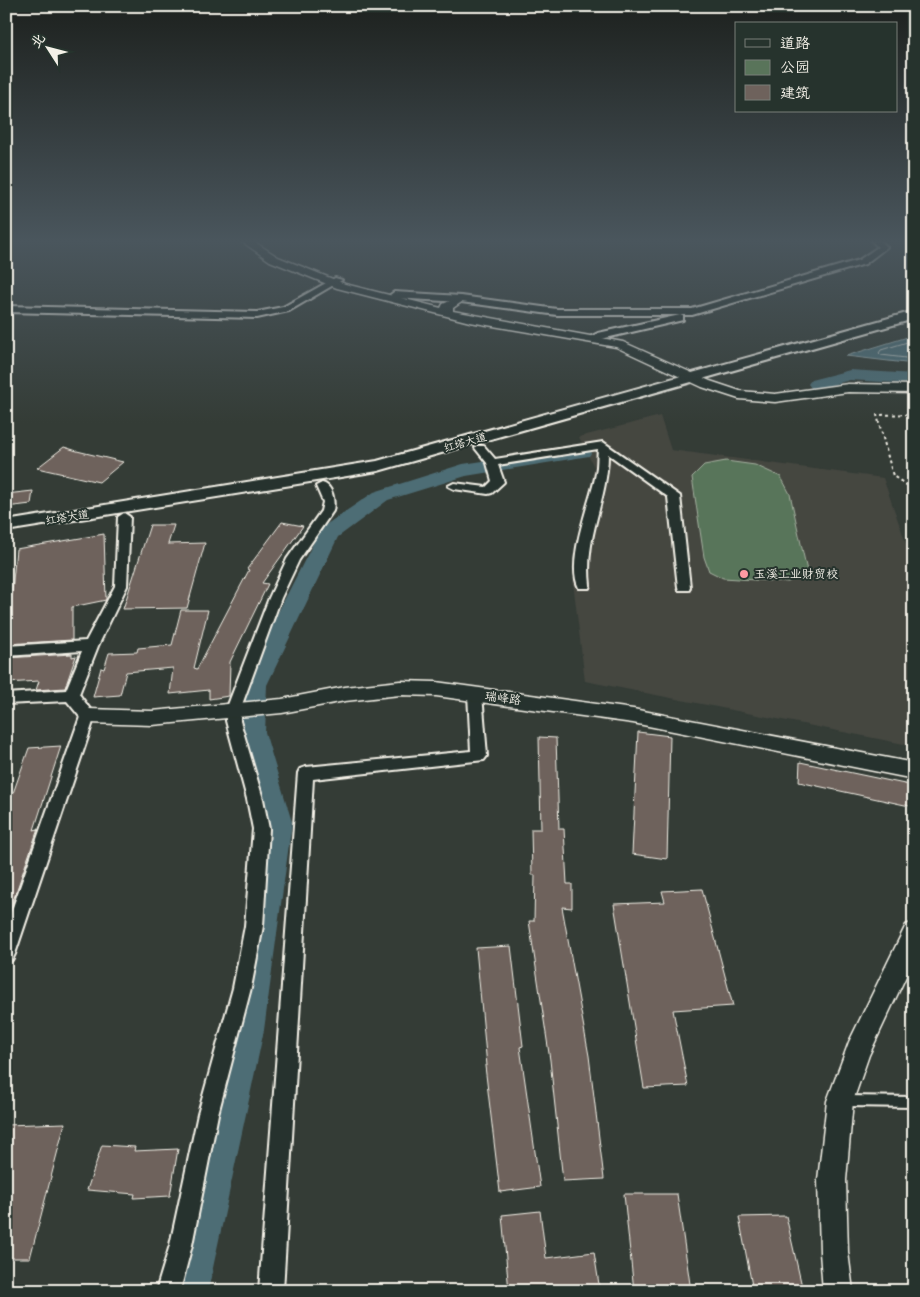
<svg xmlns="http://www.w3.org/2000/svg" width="920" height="1297" viewBox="0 0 920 1297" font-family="'Playpen Sans','LXGW WenKai TC',sans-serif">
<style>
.built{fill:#454741}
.green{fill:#59745a;stroke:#a6b2a1}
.water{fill:#4e6d75;stroke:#90a2a3}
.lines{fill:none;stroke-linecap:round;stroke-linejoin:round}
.shore{stroke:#b2bcba;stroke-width:1}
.river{fill:#4e6d75;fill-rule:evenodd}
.building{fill:#6e625c;stroke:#f4f1e8}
.service-casing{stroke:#f4f1e8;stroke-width:4}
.minor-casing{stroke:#f4f1e8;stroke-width:4}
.tertiary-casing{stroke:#f4f1e8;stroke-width:3}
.secondary-casing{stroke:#f4f1e8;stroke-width:4}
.path{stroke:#f4f1e8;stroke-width:2;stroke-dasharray:3 3;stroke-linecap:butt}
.service{fill:#26332d;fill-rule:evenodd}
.minor{fill:#26332d;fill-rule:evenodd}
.tertiary{fill:#26332d;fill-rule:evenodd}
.secondary{fill:#26332d;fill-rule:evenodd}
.poi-dot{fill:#ff9aa2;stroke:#26332d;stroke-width:2}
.labels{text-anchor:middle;stroke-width:4;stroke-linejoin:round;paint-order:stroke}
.far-street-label{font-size:11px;fill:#f4f1e8;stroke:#26332d}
.poi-label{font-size:12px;fill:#f4f1e8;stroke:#26332d;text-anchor:start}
.street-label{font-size:12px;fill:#f4f1e8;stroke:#26332d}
</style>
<rect width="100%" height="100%" fill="#343c36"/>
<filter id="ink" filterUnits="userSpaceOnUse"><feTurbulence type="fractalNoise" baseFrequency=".02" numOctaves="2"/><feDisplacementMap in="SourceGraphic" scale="10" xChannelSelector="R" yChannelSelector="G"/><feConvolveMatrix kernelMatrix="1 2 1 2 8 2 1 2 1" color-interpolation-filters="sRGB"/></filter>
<g filter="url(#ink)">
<!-- built -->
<polygon class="built" points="660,416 671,450 883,478 914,566 914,746 585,681 573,582 594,467 579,437"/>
<!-- green -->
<polygon class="green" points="726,461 755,465 781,477 790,494 807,571 788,582 723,578 709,571 704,557 692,477 704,465"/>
<!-- water -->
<polygon class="water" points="914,335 914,364 846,356"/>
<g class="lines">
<!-- shore -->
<polyline class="shore" points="914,340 881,350 879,353 881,355 914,359"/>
<!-- river -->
<g class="river">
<polygon points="850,370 914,374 914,384 850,380 817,389 811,388 808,384 811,380"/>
<polygon points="582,446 589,448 592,452 589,456 466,476 388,500 338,537 267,685 265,732 292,822 264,1030 208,1291 166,1291 228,1030 262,822 237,732 241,685 321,528 374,492 463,464"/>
</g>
</g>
<!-- building -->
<g class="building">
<polygon points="64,447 77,451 123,462 99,482 37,468"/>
<polygon points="33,491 31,504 6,507 6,494"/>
<polygon points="282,522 303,526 262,583 268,584 230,662 229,696 209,699 209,690 170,694 173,668 126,672 120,695 93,697 101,668 104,669 109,653 137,652 138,648 172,645 181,610 208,610 194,668 197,669 249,570 247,569"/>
<polygon points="150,525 174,525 168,544 205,543 187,608 123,609"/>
<polygon points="104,534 106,600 72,607 72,640 7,644 16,549"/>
<polygon points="72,654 72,657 76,656 65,688 36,690 39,681 6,683 6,658"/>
<polygon points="638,732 670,736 667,859 632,854"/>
<polygon points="539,737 556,738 559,829 564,829 567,884 572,884 572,908 562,907 589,1056 604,1179 563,1181 550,1060 529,921 534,921 535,875 532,875 531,829 541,829"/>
<polygon points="61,746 34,830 38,829 6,921 6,813 29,748"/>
<polygon points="800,762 914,786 914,807 799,782"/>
<polygon points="702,889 733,1006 673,1010 688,1086 644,1088 614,904 665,902 662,891"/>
<polygon points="511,946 523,1046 520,1047 540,1187 500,1192 485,1066 487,1066 476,948"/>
<polygon points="65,1123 30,1258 6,1258 6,1125"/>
<polygon points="102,1145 135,1147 134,1151 178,1149 170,1196 134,1198 135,1194 87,1190"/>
<polygon points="624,1194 677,1194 691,1291 634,1291"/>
<polygon points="540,1211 546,1258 594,1252 600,1291 509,1291 502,1215"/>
<polygon points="786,1216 803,1291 753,1291 739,1217"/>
</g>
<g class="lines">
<!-- service casing -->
<g class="service-casing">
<polygon id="service" points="846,1096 914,1097 914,1107 846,1106 842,1105 841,1101 842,1097"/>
</g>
<!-- minor casing -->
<g class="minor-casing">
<g id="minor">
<polygon points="872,241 881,241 887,247 865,264 692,315 557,315 461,302 394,298 390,295 394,292 461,296 557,309 692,309 859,260 878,247"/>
<polygon points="335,278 342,280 289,311 257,318 6,312 6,306 257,312 283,307"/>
<polygon points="680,315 683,316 683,320 593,341 588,338 598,333"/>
<path d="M603,442L680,496L690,587L689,590H679L678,587L668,497L608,454C608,500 584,536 590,585L589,588H579C565,562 591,501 596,473C598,465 597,457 598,449L498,465L504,482L492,493L488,494L454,489L448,486L454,483L486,487L492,481L487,463L475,448L476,446H484L495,459Z"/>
<path d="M322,483C333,485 335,502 333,511L299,560L281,598L240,710V721L263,799L269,829L263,926L251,988L218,1114L192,1245L180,1291H156L170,1245L198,1114L233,988L245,926L253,829L247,799L226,721V710L269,598L287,559L321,511L323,502L316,486Z"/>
<polygon points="124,513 130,517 127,586 98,646 79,694 95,716 15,954 12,960 6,963 6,927 80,717 67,701 6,704 6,694 66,690 82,651 6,656 6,646 86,641 115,586 118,517"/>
<polygon points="475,689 480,690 482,694 487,756 484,760 313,779 283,1291 259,1291 298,773 300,769 306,767 471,751 468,694 470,690"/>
</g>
</g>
<!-- tertiary casing -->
<g class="tertiary-casing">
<g id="tertiary">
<polygon points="241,241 253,241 278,257 345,284 441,308 443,304 461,296 466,299 453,308 453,311 623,342 710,381 740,391 775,394 848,384 914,385 914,393 848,392 775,402 739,399 702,387 616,347 470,322 337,288 270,261"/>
<polygon points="400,681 436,682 633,709 914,763 914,779 633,723 436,696 400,695 345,701 282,713 152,725 88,723 81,721 79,716 81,711 88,709 152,711 282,699 345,687"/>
<polygon points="914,922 914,959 869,1055 853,1101 846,1180 848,1252 853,1291 823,1291 820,1252 818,1180 827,1101 849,1042 906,925"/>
</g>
</g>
<!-- secondary casing -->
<g class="secondary-casing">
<polygon id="secondary" points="914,311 914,319 378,471 6,531 6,521 377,461"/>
</g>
<!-- path -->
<polyline class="path" points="914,414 877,415 893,476 914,490"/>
<!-- service -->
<use href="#service" class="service"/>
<!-- minor -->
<use href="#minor" class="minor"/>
<!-- tertiary -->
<use href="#tertiary" class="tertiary"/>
<!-- secondary -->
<use href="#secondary" class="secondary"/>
</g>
</g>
<!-- sky -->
<linearGradient id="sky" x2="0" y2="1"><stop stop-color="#1d211e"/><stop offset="0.57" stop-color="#4a565d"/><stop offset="1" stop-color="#4a565d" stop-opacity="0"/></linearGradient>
<rect width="920" height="423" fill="url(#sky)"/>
<!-- markers -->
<circle class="poi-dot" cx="744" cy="574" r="5"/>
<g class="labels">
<!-- far-street labels -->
<g class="far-street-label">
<text transform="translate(465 442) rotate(-16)" y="4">红塔大道</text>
<text transform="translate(67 517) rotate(-9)" y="4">红塔大道</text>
</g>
<!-- poi labels -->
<g class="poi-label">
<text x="754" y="578">玉溪工业财贸校</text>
</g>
<!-- street labels -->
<g class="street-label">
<text transform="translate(503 698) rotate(8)" y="4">瑞峰路</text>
</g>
</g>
<!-- margin -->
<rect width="920" height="1297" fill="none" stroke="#26332d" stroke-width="25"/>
<rect x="12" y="12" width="895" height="1272" fill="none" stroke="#f4f1e8" stroke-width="2" filter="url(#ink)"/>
<!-- legend -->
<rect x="735" y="22" width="162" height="90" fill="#26332d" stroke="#787f78"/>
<rect x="745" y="39" width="25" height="8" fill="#26332d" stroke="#787f78"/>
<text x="780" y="48" font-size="15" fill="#f4f1e8">道路</text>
<rect x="745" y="60" width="25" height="15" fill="#59745a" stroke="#787f78"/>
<text x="780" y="72" font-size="15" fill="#f4f1e8">公园</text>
<rect x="745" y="85" width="25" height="15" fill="#6e625c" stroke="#787f78"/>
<text x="780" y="98" font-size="15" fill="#f4f1e8">建筑</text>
<!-- north arrow -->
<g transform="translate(48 48) rotate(306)" stroke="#26332d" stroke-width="4" paint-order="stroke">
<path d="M0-4L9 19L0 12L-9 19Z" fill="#f4f1e8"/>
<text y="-8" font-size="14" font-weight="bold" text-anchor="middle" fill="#f4f1e8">北</text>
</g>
</svg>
